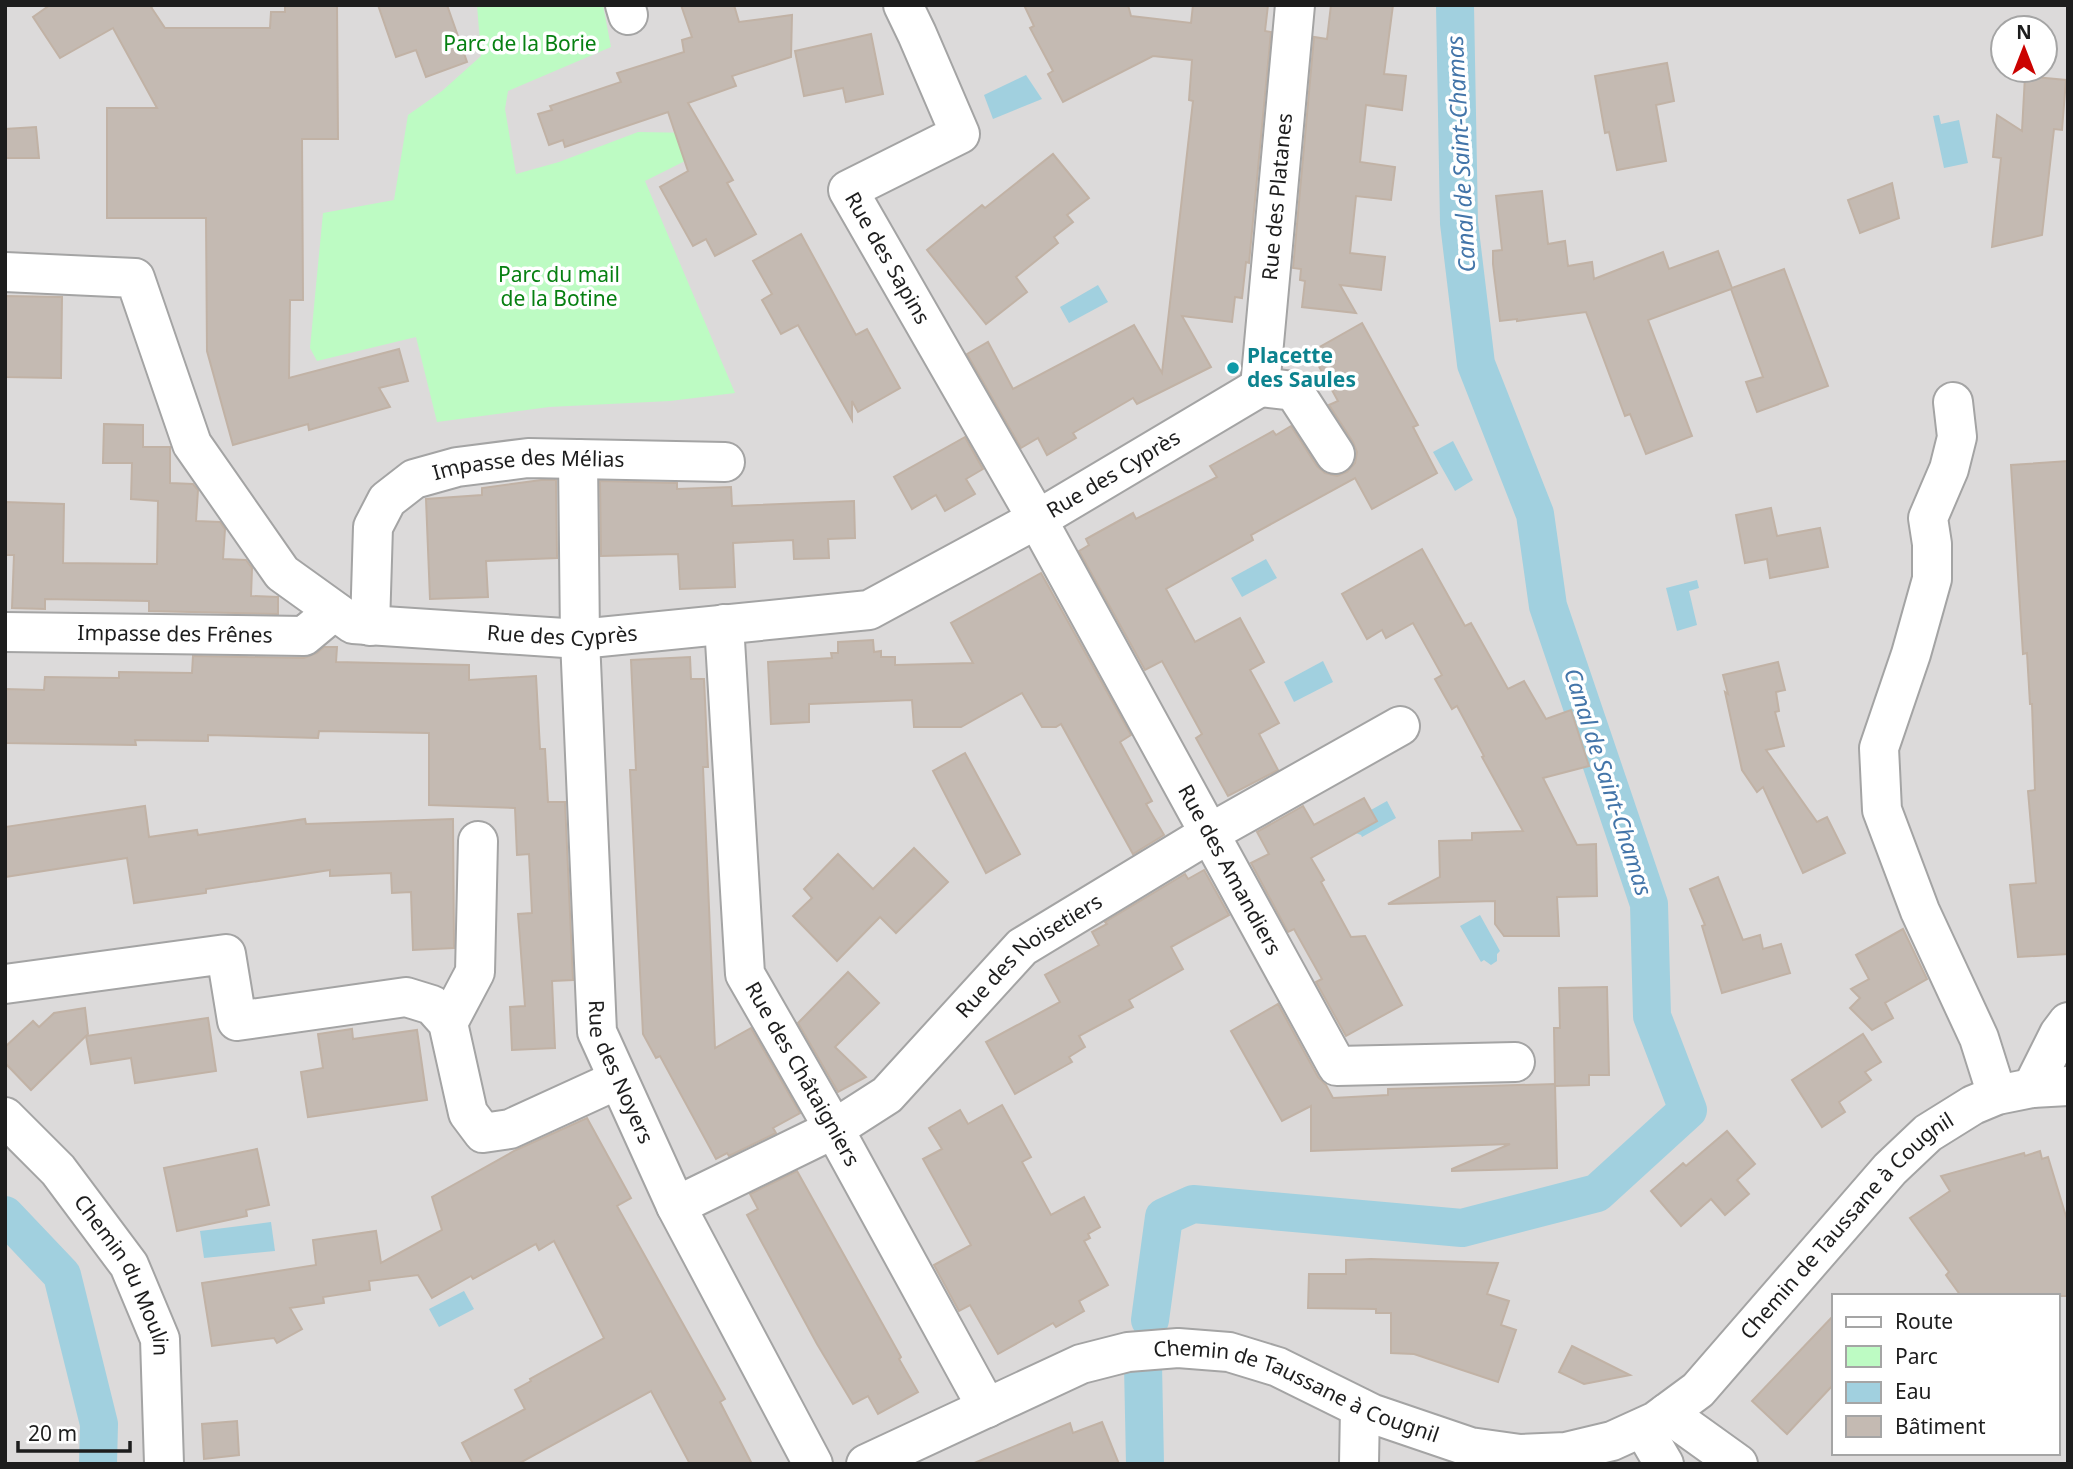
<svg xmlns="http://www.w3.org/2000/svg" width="2073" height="1469" viewBox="0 0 2073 1469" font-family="'Noto Sans',sans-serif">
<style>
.residential{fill:#dcdada;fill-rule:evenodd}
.park{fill:#bdfbc3}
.water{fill:#a1d0df}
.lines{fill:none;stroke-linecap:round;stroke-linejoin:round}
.canal{stroke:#a1d0df;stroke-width:38}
.building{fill:#c4bab2;stroke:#c1b2a5;stroke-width:2}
.minor-casing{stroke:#a4a4a4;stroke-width:42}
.minor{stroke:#fff;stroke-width:38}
.culture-dot{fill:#0f9aa8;stroke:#fff;stroke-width:2.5}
.labels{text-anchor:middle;stroke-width:7;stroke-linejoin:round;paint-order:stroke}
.park-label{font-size:21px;fill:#078012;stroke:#fff}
.street-label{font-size:21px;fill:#1d1d1d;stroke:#fff}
.culture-label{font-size:21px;font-weight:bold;fill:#0d838f;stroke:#fff;text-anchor:start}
.water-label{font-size:23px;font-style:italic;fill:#4375a9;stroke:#fff}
</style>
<rect width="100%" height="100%" fill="#efebe3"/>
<!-- residential -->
<path class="residential" d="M5,5H2068V1464H5ZM2003,28H2045V70H2003ZM1833,1296H2057V1453H1833Z"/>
<!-- park -->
<polygon class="park" points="477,5 603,5 611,47 508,91 505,109 516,174 559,162 638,132 696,133 709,149 645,181 735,393 670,401 549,407 437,422 416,337 317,361 310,348 323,213 394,200 408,115 442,91 481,56"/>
<!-- water -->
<g class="water">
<polygon points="1026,75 1042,99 993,119 984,95"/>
<polygon points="1939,115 1941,124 1959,120 1968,163 1944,168 1933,116"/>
<polygon points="1098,285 1108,302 1069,323 1060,307"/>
<polygon points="1453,441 1473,480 1455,491 1433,452"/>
<polygon points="1266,559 1277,578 1242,597 1231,578"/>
<polygon points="1697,580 1699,588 1689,591 1697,625 1677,631 1666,588"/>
<polygon points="1323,661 1333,682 1294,702 1284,682"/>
<polygon points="1387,801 1396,818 1362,837 1361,835 1353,832 1353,820"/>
<polygon points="1480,915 1500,951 1497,954 1497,961 1491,965 1484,960 1481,962 1460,926"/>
<polygon points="271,1222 275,1251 204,1258 200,1231"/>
<polygon points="464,1291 474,1309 439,1327 429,1309"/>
</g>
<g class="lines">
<!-- canal -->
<g class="canal">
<polyline points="5,1215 62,1275 99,1424 98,1464"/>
<polyline points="1150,1320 1164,1217 1193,1204 1462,1228 1597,1193 1688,1110 1652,1016 1649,904 1548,606 1535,514 1476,364 1459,223 1455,5"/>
<polyline points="1143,1365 1145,1464"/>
</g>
</g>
<!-- building -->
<g class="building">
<polygon points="50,5 155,5 151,7 165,28 270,28 271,12 285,12 285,5 337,5 338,139 302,139 303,300 290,300 289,378 399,349 408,381 379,388 390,407 309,430 308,424 233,445 207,351 206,218 107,218 107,108 157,108 113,28 60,58 33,17"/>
<polygon points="378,5 447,5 467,62 426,77 416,50 396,57"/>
<polygon points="681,5 734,5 739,22 792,15 791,57 732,76 736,86 688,103 733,180 727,183 756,234 715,256 706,239 693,246 660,187 688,171 668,112 565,147 563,140 549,145 538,114 552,110 550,106 621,82 617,73 684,52 682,40 692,37"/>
<polygon points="1024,5 1128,5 1131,16 1191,23 1193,5 1268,5 1265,31 1271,32 1249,263 1246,262 1242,298 1235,297 1232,322 1182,316 1211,367 1137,404 1133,398 1073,433 1076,438 1047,455 1038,438 1021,448 967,354 988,342 1013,389 1134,325 1162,373 1193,101 1189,100 1192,60 1153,56 1063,102 1048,74 1053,71 1030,28 1034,26"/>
<polygon points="1331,5 1393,5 1384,74 1406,76 1402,110 1366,105 1360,162 1395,167 1391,200 1356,196 1350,253 1385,257 1381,290 1340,285 1356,313 1302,307 1305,281 1300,280 1301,269 1293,268 1314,37 1327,39"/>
<polygon points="871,34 883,94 846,102 843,88 804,96 795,51"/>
<polygon points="1667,63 1674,101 1656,105 1666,161 1617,170 1609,132 1605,133 1595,76"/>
<polygon points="2025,76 2066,80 2062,130 2054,129 2042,235 1992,247 2001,158 1993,157 1997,115 2022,131"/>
<polygon points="36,127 39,158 5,158 5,129"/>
<polygon points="1053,154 1089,198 1067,215 1073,222 1054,237 1058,243 1016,277 1027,292 986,324 927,250 982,205 985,208"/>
<polygon points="1892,183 1899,218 1860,233 1848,200"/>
<polygon points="1542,191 1548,244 1565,241 1568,266 1592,262 1594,279 1663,252 1669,269 1718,251 1732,288 1784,269 1828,386 1757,412 1746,382 1763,377 1731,289 1648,320 1692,436 1646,454 1630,414 1625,416 1586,312 1517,321 1517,319 1500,321 1493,264 1493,251 1502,250 1496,196"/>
<polygon points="801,234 856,335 867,329 900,388 858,412 852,401 852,420 798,325 781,334 762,300 772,294 753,261"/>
<polygon points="5,296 62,297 61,378 5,377"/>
<polygon points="1362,323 1418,425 1413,427 1437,473 1372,509 1355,478 1251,535 1253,540 1166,589 1195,642 1240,618 1264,662 1250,670 1279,723 1259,734 1278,770 1228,796 1196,738 1202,734 1162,661 1145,670 1079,551 1089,545 1086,539 1133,513 1136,519 1217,477 1210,466 1273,431 1276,435 1291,426 1317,466 1325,473 1337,476 1347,472 1355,463 1357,452 1353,442 1329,405 1338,401 1311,352"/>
<polygon points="104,424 143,425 143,447 170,447 170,483 193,484 198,490 196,521 220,522 225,529 223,559 246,560 252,568 251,596 278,597 278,614 149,611 149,601 45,599 45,609 12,608 14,555 5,555 5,502 64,504 63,563 157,564 158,501 131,499 132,463 103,463"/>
<polygon points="965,437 983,469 966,479 975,494 945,511 936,495 912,509 894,477"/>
<polygon points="2068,461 2068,954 2018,957 2010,885 2036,883 2028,791 2035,790 2032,704 2030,704 2027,653 2023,654 2011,465"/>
<polygon points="541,480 556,480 557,558 486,561 488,597 430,599 426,499 482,495 482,488"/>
<polygon points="600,481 677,483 677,489 731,487 732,506 854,501 855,538 828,539 829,558 794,559 793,540 733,543 735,587 680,589 678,554 601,556"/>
<polygon points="1771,508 1777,536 1820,528 1828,567 1770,578 1767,559 1745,563 1736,515"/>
<polygon points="1422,549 1465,626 1471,623 1508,689 1524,681 1546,719 1571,710 1589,766 1543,778 1577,845 1596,844 1597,896 1557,897 1559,936 1504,936 1495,924 1495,901 1388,904 1440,877 1439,841 1472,840 1472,833 1523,831 1482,757 1484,756 1457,706 1452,709 1435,679 1442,675 1413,623 1386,638 1382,630 1367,639 1342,594"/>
<polygon points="1041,573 1131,735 1120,742 1152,801 1146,804 1164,835 1133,854 1061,724 1056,727 1042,727 1022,693 961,727 914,727 912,700 809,704 809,722 771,724 768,662 832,658 831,653 838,653 838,642 873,640 874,652 881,651 881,657 895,657 895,665 973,663 951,623"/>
<polygon points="324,647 337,647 336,662 469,665 469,680 536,676 540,749 545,749 548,802 565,802 573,980 552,981 555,1048 512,1050 510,1007 525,1006 518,914 532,913 529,854 517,855 515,808 429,805 429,733 319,731 318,738 208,735 208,741 135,740 136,745 5,743 5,689 44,690 45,677 119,678 119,672 192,673 193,656 304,658 317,653"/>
<polygon points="690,657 691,679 704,679 708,767 703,767 715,1048 751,1028 800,1113 773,1128 776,1133 729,1156 727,1153 716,1159 660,1056 656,1058 643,1034 630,770 636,770 631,660"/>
<polygon points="1778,662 1785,690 1776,692 1779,711 1775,712 1784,746 1766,750 1817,822 1827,817 1845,853 1803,873 1763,787 1757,792 1742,770 1725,692 1728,694 1723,675"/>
<polygon points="965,753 1020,854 986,873 933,771"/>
<polygon points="1364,798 1377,821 1311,858 1324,880 1321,882 1351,937 1365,936 1402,1005 1346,1036 1316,982 1322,979 1294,929 1288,932 1251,863 1269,854 1257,832 1303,806 1314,825"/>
<polygon points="145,806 149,837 197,830 198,835 305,819 306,824 453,819 454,948 413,950 411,892 392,893 391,873 330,876 330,870 206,889 206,893 134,903 127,858 5,877 5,827"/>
<polygon points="914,848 948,882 896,933 880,917 837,961 793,916 812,898 804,889 838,854 873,889"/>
<polygon points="1204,870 1229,915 1171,947 1183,969 1129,1000 1133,1007 1079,1036 1085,1047 1069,1057 1072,1062 1015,1094 986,1042 1060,1002 1045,975 1099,945 1092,932 1107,924 1105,922 1185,874 1188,879"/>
<polygon points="1718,877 1743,940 1760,935 1763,949 1781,944 1790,973 1722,993 1702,926 1705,925 1690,889"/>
<polygon points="1903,929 1927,979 1885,1003 1893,1018 1872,1030 1850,1008 1860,998 1851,989 1869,979 1856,955"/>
<polygon points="848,972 879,1003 835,1047 866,1077 838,1092 798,1023"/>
<polygon points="1607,987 1609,1075 1589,1075 1589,1085 1555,1086 1554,1028 1560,1028 1559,988"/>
<polygon points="1278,1004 1318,1077 1326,1085 1333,1098 1388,1095 1388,1089 1555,1084 1557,1168 1452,1171 1452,1169 1510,1144 1311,1151 1311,1106 1282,1121 1231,1031"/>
<polygon points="85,1008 88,1034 31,1090 5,1063 5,1047 33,1021 39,1027 54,1013"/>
<polygon points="208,1018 216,1071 135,1083 131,1058 91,1064 86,1036"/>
<polygon points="352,1029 353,1039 417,1030 427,1100 308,1117 301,1072 323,1068 318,1034"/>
<polygon points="1863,1034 1881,1062 1865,1072 1871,1080 1839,1102 1845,1112 1822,1127 1792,1080"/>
<polygon points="1002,1105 1031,1157 1022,1162 1051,1215 1084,1197 1100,1227 1088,1234 1090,1238 1084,1241 1108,1285 1079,1301 1084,1311 1056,1327 1053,1323 998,1354 970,1305 959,1311 934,1265 971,1245 923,1159 942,1149 929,1128 960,1110 968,1124"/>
<polygon points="587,1118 631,1198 617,1206 725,1399 720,1402 752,1464 690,1464 651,1391 518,1464 473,1464 462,1443 525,1409 515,1390 531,1381 530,1379 604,1338 554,1241 539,1250 536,1244 473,1279 471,1276 432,1298 418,1275 369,1281 370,1290 323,1297 324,1303 290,1308 302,1329 277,1343 274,1338 212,1346 202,1283 316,1265 313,1240 376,1231 381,1263 442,1230 432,1197 516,1150"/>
<polygon points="1727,1131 1755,1164 1737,1180 1749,1194 1725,1215 1711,1199 1681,1226 1651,1191 1683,1163 1686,1166"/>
<polygon points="257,1149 269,1205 246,1210 247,1216 177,1231 164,1168"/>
<polygon points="2040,1151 2042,1159 2048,1157 2068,1223 2068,1296 1961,1296 1946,1275 1949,1272 1910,1218 1950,1191 1941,1176 2024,1153 2025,1156"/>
<polygon points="797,1171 901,1357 899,1359 918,1392 878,1414 868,1396 853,1404 817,1344 747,1215 758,1209 750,1194"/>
<polygon points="1371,1259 1498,1263 1487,1294 1509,1301 1501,1325 1516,1330 1498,1382 1414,1354 1391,1353 1391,1313 1376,1313 1376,1309 1308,1308 1309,1274 1346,1274 1346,1260"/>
<polygon points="1833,1316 1833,1385 1787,1434 1752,1401"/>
<polygon points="1572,1346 1630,1375 1584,1384 1559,1372"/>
<polygon points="237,1421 239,1455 204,1459 202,1424"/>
<polygon points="1102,1422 1119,1464 972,1464 1070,1423 1073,1433"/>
</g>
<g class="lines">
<!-- minor casing -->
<g class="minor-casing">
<g id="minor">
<polyline points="625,5 628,15"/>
<path id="s1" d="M903,5L917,34L960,134L848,190L1037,519L1337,1066L1515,1062"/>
<path id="s2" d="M5,272L135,278L192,444L282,573L353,624L580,639L869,610L1050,512L1260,387"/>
<path id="s3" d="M1260,387L1295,5"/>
<polyline points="1260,387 1294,391 1335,454"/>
<polyline points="1953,402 1957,437 1949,469 1928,518 1932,544 1932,579 1911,654 1879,748 1882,810 1920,911 1979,1038 1997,1095"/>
<path id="s4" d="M578,459L580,639L597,1032L676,1206L813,1464"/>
<path id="s5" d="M724,624L745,974L834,1129L987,1408"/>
<path id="s6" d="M370,626L373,527L387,500L414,479L457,467L528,458L725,462"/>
<path id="s7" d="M5,632L304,636L334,611"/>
<polyline points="5,984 226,954 237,1021 406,997 432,1005 448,1023 468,1113 483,1133 510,1129 617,1080"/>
<polyline points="448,1023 475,972 478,841"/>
<polyline points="2032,1088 2059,1034 2068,1022"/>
<path id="s8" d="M5,1117L58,1170L129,1265L160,1339L164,1464"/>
<path id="s9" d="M676,1206L834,1129L887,1095L1022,947L1210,833L1400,726"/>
<polyline points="1667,1413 1738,1464"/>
<polyline points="1643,1428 1664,1464"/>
<path id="s10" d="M866,1464L1081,1364L1128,1352L1178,1348L1229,1352L1278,1367L1373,1414L1470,1447L1520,1454L1566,1452L1612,1441L1656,1421L1698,1390L1890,1169L1928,1133L1973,1105L1997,1095L2032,1088L2068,1086"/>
<polyline points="1359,1464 1360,1408"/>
</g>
</g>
<!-- minor -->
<use href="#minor" class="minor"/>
</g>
<!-- markers -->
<circle class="culture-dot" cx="1233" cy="368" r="7"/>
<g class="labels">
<!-- park labels -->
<g class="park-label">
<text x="520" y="51">Parc de la Borie</text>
<text x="559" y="282">Parc du mail<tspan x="559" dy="24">de la Botine</tspan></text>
</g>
<!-- street labels -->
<g class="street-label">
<text dy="7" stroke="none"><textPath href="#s3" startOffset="191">Rue des Platanes</textPath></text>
<text dy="7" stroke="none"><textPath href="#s1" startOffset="345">Rue des Sapins</textPath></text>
<text dy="7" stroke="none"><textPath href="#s6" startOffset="280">Impasse des Mélias</textPath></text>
<text dy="7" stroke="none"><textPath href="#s2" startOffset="1348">Rue des Cyprès</textPath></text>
<text dy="7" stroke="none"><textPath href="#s2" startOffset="760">Rue des Cyprès</textPath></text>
<text dy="7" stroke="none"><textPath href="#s7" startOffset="170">Impasse des Frênes</textPath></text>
<text dy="7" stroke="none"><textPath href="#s1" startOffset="1046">Rue des Amandiers</textPath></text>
<text dy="7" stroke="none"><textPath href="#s9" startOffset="439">Rue des Noisetiers</textPath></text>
<text dy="7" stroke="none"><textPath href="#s4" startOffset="618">Rue des Noyers</textPath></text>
<text dy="7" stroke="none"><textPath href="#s5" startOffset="466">Rue des Châtaigniers</textPath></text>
<text dy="7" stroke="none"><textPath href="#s10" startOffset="1113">Chemin de Taussane à Cougnil</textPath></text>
<text dy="7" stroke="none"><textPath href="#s8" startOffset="200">Chemin du Moulin</textPath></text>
<text dy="7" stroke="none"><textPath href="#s10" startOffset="462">Chemin de Taussane à Cougnil</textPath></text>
</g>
<!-- culture labels -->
<g class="culture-label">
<text x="1247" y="363">Placette<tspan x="1247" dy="24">des Saules</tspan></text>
</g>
<!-- water labels -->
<g class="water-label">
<text transform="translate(1461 154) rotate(-93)" y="8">Canal de Saint-Chamas</text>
<text transform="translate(1608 782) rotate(72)" y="8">Canal de Saint-Chamas</text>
</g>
</g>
<!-- border -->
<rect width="2073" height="1469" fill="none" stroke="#1d1d1d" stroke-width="14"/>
<!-- legend -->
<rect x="1832" y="1294" width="228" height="161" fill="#ffffff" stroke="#a5a5a5" stroke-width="2"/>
<rect x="1846" y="1317" width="35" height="10" fill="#ffffff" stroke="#a5a5a5" stroke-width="2"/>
<text x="1895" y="1329" font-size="21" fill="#1d1d1d">Route</text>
<rect x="1846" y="1346" width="35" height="21" fill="#bdfbc3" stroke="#a5a5a5" stroke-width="2"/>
<text x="1895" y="1364" font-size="21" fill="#1d1d1d">Parc</text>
<rect x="1846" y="1382" width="35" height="21" fill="#a1d0df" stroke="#a5a5a5" stroke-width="2"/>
<text x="1895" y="1399" font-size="21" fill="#1d1d1d">Eau</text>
<rect x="1846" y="1416" width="35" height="21" fill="#c4bab2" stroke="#a5a5a5" stroke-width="2"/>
<text x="1895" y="1434" font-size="21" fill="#1d1d1d">Bâtiment</text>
<!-- north arrow -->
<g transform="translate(2024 49)"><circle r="33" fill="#ffffff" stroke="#a5a5a5" stroke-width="2"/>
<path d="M0-5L12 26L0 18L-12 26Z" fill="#cb0200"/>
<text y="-10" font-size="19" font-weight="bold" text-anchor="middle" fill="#1d1d1d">N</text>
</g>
<!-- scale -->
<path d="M18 1441v10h112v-10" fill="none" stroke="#1d1d1d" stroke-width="3.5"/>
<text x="28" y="1441" font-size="21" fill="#1d1d1d" stroke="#ffffff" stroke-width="5" paint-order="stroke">20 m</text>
</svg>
